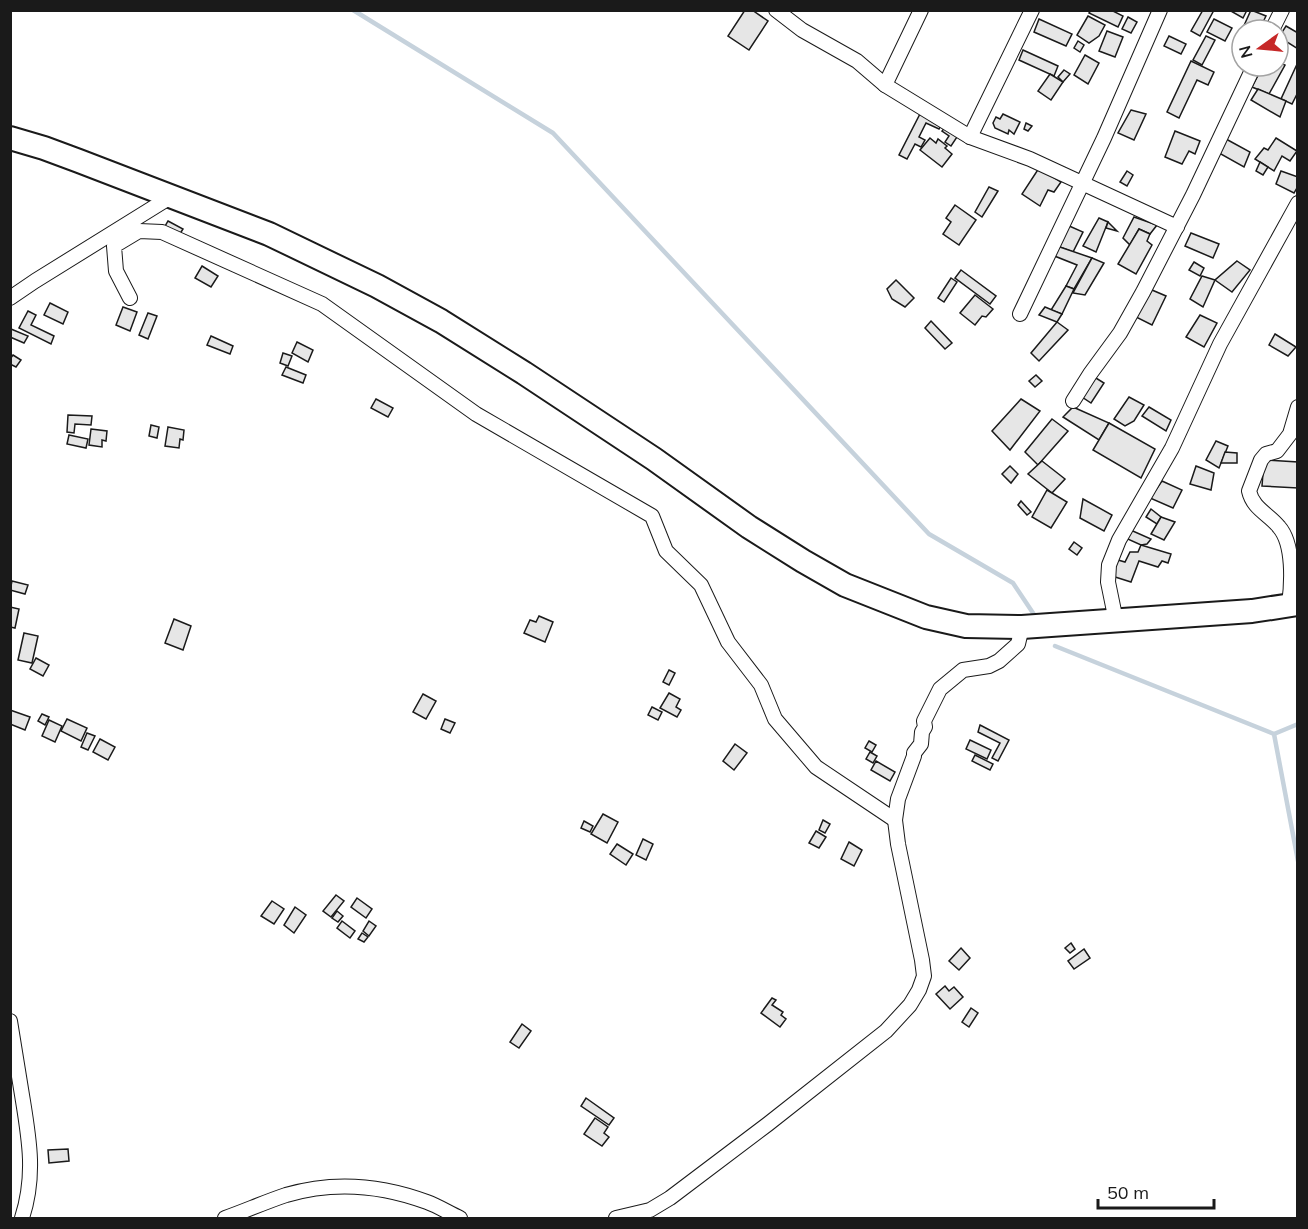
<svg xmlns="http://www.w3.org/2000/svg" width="1308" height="1229" viewBox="0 0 1308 1229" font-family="Mulish,sans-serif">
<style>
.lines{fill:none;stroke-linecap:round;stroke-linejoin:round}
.stream{stroke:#c6d2dc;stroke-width:4.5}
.building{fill:#e6e6e6;stroke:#1a1a1a;stroke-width:1.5}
.minor-casing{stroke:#1a1a1a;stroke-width:16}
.primary-casing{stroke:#1a1a1a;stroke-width:26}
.minor{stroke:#fff;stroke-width:14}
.primary{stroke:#fff;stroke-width:22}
</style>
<rect width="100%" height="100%" fill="#fff"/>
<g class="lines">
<!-- stream -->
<g class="stream">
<polyline points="353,10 553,133 929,534 1013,583 1037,619"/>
<polyline points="1055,646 1274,734 1298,861"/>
<polyline points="1274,734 1298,724"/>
</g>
</g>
<!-- building -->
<g class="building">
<polygon points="745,10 752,10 768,21 749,50 728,36"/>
<polygon points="1091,10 1111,10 1123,16 1118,27 1089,13"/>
<polygon points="1203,10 1214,10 1200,36 1191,31"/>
<polygon points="1229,10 1247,10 1243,18"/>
<polygon points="1251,10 1266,16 1259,30 1242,30"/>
<polygon points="1088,16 1105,25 1099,36 1089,43 1077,35"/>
<polygon points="1128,17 1137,22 1131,33 1122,29"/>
<polygon points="1039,19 1072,34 1066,46 1034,32"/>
<polygon points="1214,19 1232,28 1225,41 1207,32"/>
<polygon points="1286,26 1298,33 1298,49 1279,37"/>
<polygon points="1107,31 1123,37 1115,57 1099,51"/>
<polygon points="1169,36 1186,44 1181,54 1164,46"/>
<polygon points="1206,36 1215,40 1202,65 1193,60"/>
<polygon points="1078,41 1084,45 1080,52 1074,48"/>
<polygon points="1023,50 1058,66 1054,76 1019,60"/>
<polygon points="1085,55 1099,63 1088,84 1074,75"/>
<polygon points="1191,61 1214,72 1208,85 1197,80 1179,118 1167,112"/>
<polygon points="1278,62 1285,65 1269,94 1252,87 1263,66 1278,66"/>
<polygon points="1298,62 1298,92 1292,104 1281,99"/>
<polygon points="1064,70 1070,74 1063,82 1058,77"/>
<polygon points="1050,74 1063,82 1051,100 1038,91"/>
<polygon points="1258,89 1286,101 1280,117 1251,100"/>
<polygon points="922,110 943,121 939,129 926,123 919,137 925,140 921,147 915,144 907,159 899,155"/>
<polygon points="1131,110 1146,114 1134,140 1118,133"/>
<polygon points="1003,114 1020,122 1014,134 1009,130 1008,134 995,128 993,123 996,117 1000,119"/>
<polygon points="1026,123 1032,126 1028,131 1024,129"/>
<polygon points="947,125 959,134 951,146 945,142 949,136 942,131"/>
<polygon points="1175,131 1200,141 1195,154 1189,151 1182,164 1165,157"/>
<polygon points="930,138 936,143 938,139 947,146 945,148 952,154 942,167 920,150"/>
<polygon points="1276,138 1297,151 1290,161 1282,156 1274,171 1255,159 1264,148 1268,150"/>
<polygon points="1226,139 1250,152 1244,167 1219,153"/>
<polygon points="1260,162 1268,167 1263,175 1256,171"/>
<polygon points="1039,168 1061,182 1054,192 1048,190 1040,206 1022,194"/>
<polygon points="1127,171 1133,175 1127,186 1120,182"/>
<polygon points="1281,171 1298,177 1298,186 1294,193 1276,184"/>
<polygon points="989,187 998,191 982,217 975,212"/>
<polygon points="955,205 976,220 959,245 943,234 951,222 946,218"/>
<polygon points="1134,217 1157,225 1150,234 1139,229 1130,245 1123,238"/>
<polygon points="1099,218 1108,222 1096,252 1083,246"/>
<polygon points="168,221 183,229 178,237 164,228"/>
<polygon points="1108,222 1117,231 1106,228"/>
<polygon points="1067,225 1083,232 1073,252 1057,246"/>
<polygon points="1139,229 1150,234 1147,241 1152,245 1136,274 1118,264"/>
<polygon points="1191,233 1219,244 1213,258 1185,246"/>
<polygon points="1057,246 1092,258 1074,289 1066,286 1077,265 1052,255"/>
<polygon points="1092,258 1104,263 1085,295 1073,293"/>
<polygon points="1237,261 1250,270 1232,292 1215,280"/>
<polygon points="1194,262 1204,268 1200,276 1189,270"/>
<polygon points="202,266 218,276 211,287 195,278"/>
<polygon points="961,270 996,296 990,304 955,278"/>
<polygon points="1202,276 1215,280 1203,307 1190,299"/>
<polygon points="951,278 957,282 944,302 938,298"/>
<polygon points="896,280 914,298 905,307 892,299 887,289"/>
<polygon points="1066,286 1074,289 1062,314 1051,310"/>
<polygon points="1152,290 1166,296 1152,325 1136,317"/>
<polygon points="975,295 993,309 986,317 982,316 975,325 960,313"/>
<polygon points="50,303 68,312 63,324 44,315"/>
<polygon points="123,307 137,312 130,331 116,325"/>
<polygon points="1045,307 1062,314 1057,322 1039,315"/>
<polygon points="28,311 36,315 31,325 54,336 51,344 19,328"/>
<polygon points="148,313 157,316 148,339 139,335"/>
<polygon points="1200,315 1217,323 1204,347 1186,337"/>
<polygon points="931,321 952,343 945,349 925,328"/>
<polygon points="1057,322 1068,330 1039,361 1031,353"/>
<polygon points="11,329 28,336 24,343 10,337"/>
<polygon points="1275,334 1296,347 1288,356 1269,345"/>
<polygon points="211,336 233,346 230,354 207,345"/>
<polygon points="297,342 313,350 308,362 292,353"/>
<polygon points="283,353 292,356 288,366 280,363"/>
<polygon points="13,355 21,360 16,367 10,364 10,359"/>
<polygon points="286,367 306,375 303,383 282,375"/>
<polygon points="1036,375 1042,381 1035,387 1029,381"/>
<polygon points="1091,375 1104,383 1091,403 1079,395"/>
<polygon points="1129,397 1144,405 1134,421 1125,426 1114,419"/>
<polygon points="376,399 393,408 388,417 371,408"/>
<polygon points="1021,399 1040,411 1010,450 992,431"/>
<polygon points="1073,407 1109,423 1099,440 1063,417"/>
<polygon points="1149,407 1171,420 1166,431 1142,416"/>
<polygon points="68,415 92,416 91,425 75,424 74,433 67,432"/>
<polygon points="1052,419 1068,431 1038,465 1025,452"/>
<polygon points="1109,423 1155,449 1141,478 1093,450"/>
<polygon points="151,425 159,427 157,438 149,436"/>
<polygon points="168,427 184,430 183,440 180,439 179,448 165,446"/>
<polygon points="91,429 107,431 106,441 102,440 102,447 89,445"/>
<polygon points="69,435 88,439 86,448 67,444"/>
<polygon points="1216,441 1228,446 1219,468 1206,460"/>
<polygon points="1225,452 1237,453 1237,463 1221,463"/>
<polygon points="1264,460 1298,462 1298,488 1262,486"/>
<polygon points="1042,461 1065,479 1052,493 1028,474"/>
<polygon points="1010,466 1018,474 1011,483 1002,474"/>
<polygon points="1196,466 1214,473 1211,490 1190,484"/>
<polygon points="1162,481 1182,490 1173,508 1150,498"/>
<polygon points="1047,490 1067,502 1051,528 1032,517"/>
<polygon points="1083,499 1112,515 1104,531 1080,518"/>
<polygon points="1021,501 1031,512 1027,515 1018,505"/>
<polygon points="1151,509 1161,517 1157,524 1146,517"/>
<polygon points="1161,517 1175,522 1164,540 1151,534"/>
<polygon points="1126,528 1151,539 1147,544 1141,545 1121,536"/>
<polygon points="1074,542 1082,548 1077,555 1069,549"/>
<polygon points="1141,545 1171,554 1168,563 1162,561 1158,567 1139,561 1131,582 1112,576 1118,560 1125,562 1130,552 1138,552"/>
<polygon points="12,581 28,585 25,594 10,590"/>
<polygon points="10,607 19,609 15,628 10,627"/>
<polygon points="539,616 553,622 545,642 524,633 530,620 536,622"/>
<polygon points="174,619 191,626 183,650 165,643"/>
<polygon points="24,633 38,636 32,663 18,660"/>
<polygon points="36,658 49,665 43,676 30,669"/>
<polygon points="669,670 675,673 669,685 663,682"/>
<polygon points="669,693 680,699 676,707 681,710 677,717 660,708"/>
<polygon points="423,694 436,701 426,719 413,712"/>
<polygon points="652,707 662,712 658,720 648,715"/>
<polygon points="10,710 30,717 25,730 10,724"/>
<polygon points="42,714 49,717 45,725 38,721"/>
<polygon points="67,719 87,728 81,741 61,731"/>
<polygon points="445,719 455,723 450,733 441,729"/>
<polygon points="49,720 62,726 55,742 42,736"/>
<polygon points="980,725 1009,740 998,761 992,758 1000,743 978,732"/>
<polygon points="87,733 95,736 88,750 81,747"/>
<polygon points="100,739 115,747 108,760 93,752"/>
<polygon points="970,740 991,750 987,759 966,749"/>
<polygon points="869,741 876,745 872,752 865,748"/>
<polygon points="735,744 747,753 734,770 723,761"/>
<polygon points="870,752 877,756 873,763 866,759"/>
<polygon points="975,755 993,764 990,770 972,761"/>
<polygon points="876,761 895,772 890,781 871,770"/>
<polygon points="603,814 618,822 607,843 591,834"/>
<polygon points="823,820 830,824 825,833 819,830"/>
<polygon points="584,821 593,826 590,832 581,828"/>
<polygon points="816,831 826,837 819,848 809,843"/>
<polygon points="643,839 653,844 646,860 636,855"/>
<polygon points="849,842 862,850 854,866 841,859"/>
<polygon points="617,844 633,854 626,865 610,854"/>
<polygon points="336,895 344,901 331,917 323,911"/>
<polygon points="357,898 372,909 366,918 351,907"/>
<polygon points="272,901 284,909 274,924 261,916"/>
<polygon points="295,907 306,915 294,933 284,925"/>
<polygon points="337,911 343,916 338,922 332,918"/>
<polygon points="342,921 355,931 350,938 337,928"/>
<polygon points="369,921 376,926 369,936 363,931"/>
<polygon points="362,933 368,937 364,942 358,939"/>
<polygon points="1071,943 1075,949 1070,953 1065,948"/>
<polygon points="961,948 970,958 959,970 949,961"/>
<polygon points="1084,949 1090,958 1074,969 1068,961"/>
<polygon points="945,986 949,991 954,987 963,997 950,1009 936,994"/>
<polygon points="772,998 776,1000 772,1005 783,1012 781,1015 786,1019 780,1027 761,1013"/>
<polygon points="971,1008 978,1013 969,1027 962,1022"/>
<polygon points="522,1024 531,1031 519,1048 510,1042"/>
<polygon points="586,1098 614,1118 609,1125 581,1106"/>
<polygon points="595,1118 608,1127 604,1133 609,1137 602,1146 584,1134"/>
<polygon points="68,1149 69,1161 49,1163 48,1150"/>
</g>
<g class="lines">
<!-- minor casing -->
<g class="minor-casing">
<g id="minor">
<polyline points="776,10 802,30 857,61 885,85 970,137 1030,159 1177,227"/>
<polyline points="1272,30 1282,10"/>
<polyline points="885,85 921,10"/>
<polyline points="970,137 1032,10"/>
<polyline points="10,298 35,281 172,196"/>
<polyline points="130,298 116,271 114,246 139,231 162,232 322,304 476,414 652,516 666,551 701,585 728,642 761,685 775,719 816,767 895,820"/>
<polyline points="1020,314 1104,138 1160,10"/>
<polyline points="1073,401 1090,374 1120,333 1143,292 1193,195 1254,66"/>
<path d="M1289,605C1292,583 1294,544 1279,527C1269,514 1253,509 1249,491L1261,460L1266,454L1277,451L1290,434L1298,407"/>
<polyline points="1116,621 1108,582 1109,565 1119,540 1172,448 1220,344 1298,203"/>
<path d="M10,1021C14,1046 18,1070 22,1095C29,1138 36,1175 22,1218"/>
<path d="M225,1218C245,1211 265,1202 286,1195C333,1181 381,1185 427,1202C438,1206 449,1213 460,1218"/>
<polyline points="616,1218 650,1210 670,1198 768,1124 886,1031 910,1005 919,990 924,976 922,960 898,844 895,820 898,799 914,756 914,753 921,744 922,732 925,727 924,721 940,689 963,670 989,666 999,661 1018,644 1022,627"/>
</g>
</g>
<!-- primary casing -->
<g class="primary-casing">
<polyline id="primary" points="10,138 44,148 79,161 269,234 377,286 441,321 524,373 654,459 749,527 803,561 845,585 926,617 966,626 1022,627 1252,611 1298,604"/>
</g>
<!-- minor -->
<use href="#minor" class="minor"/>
<!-- primary -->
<use href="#primary" class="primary"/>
</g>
<!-- border -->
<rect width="1308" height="1229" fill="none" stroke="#1a1a1a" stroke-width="24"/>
<!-- north arrow -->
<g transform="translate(1260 48) rotate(255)"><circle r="28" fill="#ffffff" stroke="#a3a3a3" stroke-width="1.5"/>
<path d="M0-4.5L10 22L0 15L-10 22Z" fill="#c62828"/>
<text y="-9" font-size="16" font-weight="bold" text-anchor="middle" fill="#1a1a1a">N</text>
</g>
<!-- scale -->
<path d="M1098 1199v9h116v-9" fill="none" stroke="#1a1a1a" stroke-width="3"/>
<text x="1107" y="1199" font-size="18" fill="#1a1a1a" stroke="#ffffff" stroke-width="4.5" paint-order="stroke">50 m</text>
</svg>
